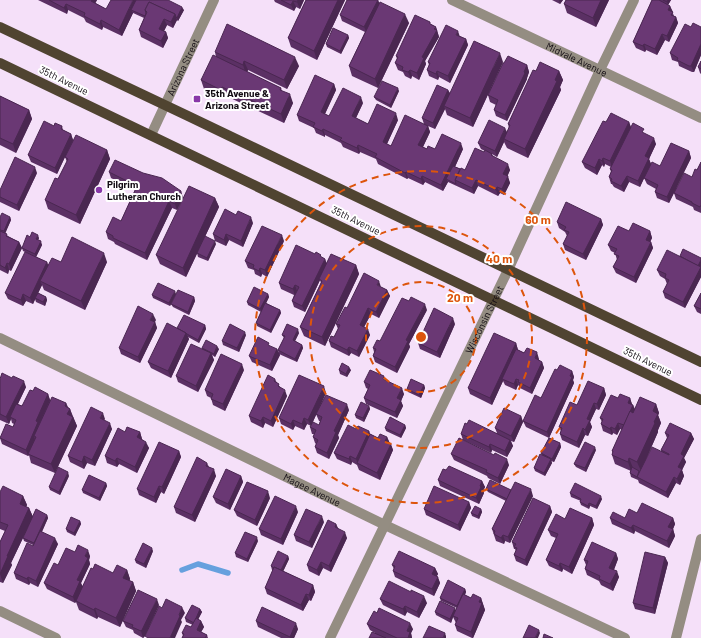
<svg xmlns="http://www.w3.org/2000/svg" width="701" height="638" viewBox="0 0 701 638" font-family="Barlow,sans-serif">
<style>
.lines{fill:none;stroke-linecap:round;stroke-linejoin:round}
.stream{stroke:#66a0de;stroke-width:5.5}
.minor{stroke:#948d82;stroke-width:10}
.major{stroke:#504431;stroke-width:10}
.wall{fill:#5b3064}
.shaded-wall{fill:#4a2751}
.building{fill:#6a3874;stroke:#4a2751}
.ring{fill:none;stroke:#dd550c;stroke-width:2;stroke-dasharray:7 5}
.poi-dot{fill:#8838a8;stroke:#fff;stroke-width:1.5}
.labels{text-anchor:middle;stroke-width:4;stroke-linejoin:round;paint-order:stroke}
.street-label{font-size:10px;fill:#120b13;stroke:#fff}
.poi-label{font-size:10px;font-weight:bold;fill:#120b13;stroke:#fff;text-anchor:start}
.centre{fill:#dd550c;stroke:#fff;stroke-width:2}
.ring-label{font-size:12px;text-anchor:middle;font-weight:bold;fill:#dd550c;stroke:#fff;stroke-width:4;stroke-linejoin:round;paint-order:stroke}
</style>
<rect width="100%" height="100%" fill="#f5e0f9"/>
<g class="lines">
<!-- stream -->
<polyline class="stream" points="182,570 198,564 228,573"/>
<!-- minor -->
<g class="minor">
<path id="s1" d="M452,0L701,118"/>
<path id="s2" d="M151,135L214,0"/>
<path id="s3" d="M0,338L385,525L625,638"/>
<polyline points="0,611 56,638"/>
<path id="s4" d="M330,638L508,270L600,70L634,0"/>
<polyline points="676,638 701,539"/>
</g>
<!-- major -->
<g class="major">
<polyline points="0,27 188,116 701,362"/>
<polyline points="0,63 701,400"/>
</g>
</g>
<!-- wall -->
<g class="wall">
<polygon points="38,0 97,0 95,3 106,9 184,10 178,21 177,20 173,28 167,25 164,31 166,32 168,38 163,48 141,37 139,30 144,18 133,13 122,36 103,27 102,30 86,22 84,18 68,10 67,14"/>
<polygon points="274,0 304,0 300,9 296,7 294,11 275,2"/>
<polygon points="306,0 345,0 317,60 291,47 288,38"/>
<polygon points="378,0 379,3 409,23 378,88 352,76 349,66 365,32 342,21 340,15"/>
<polygon points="552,0 563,0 560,4"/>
<polygon points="566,0 609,0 596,27 567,13 564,4"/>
<polygon points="652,0 671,0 668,5 670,6 674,16 676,17 678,23 669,42 665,40 657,55 646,50 645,52 636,48 633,42"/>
<polygon points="431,24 436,27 439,37 425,61 426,64 419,80 412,76 411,79 405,76 403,72 398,70 395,63 397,59 396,56"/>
<polygon points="691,27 701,27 701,55 694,72 692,72 679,66 678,62 672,60 670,53"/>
<polygon points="348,35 349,38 341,54 327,47 326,44"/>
<polygon points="460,36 466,39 468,45 450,83 439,77 438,80 429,76 427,70 429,65 428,62"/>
<polygon points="215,52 299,66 287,89 248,70 247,72 281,88 282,91 293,103 284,123 226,96 224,99 204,89 201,80 216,57"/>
<polygon points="701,61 701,74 700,73 698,67"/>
<polygon points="503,62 473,127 447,115 445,109 435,129 428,126 430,132 423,147 427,149 463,149 455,167 465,170 484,152 485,151 481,149 478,143 507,132 509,128 508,124 536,71 559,71 563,80 560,87 561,90 528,158 507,148 504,142 497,157 492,154 493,156 510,170 507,176 510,183 504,195 500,193 498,196 478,186 474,194 448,182 443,191 425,182 423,185 408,178 407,179 378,164 376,159 360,152 359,154 343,147 341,143 325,135 325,137 316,133 314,128 299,121 297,115 334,84 336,90 325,114 329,116 363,103 356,118 368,124 398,120 387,144 391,146 424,124 422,118 448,90 450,93"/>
<polygon points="504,63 527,65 529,72 527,78 527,79 507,121 496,116 494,110 496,105 490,102 488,95"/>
<polygon points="399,91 391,108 376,100 374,97"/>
<polygon points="0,96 29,110 32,119 16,153 0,145"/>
<polygon points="606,122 629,122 631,127 645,134 656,144 649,159 651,164 660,166 689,151 691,158 676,188 692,177 697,170 701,162 701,213 694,210 693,207 676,199 674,193 669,203 657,198 655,192 656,189 647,184 644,178 640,187 629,182 624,192 614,187 612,184 611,184 609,177 611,172 610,169 611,167 605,164 604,167 602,165 597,175 585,168 582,162"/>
<polygon points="54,126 62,126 63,130 71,134 73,140 107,150 110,159 80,224 48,209 45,200 58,179 67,162 65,157 57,174 31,162 28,155"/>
<polygon points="109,172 181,191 183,198 177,210 172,208 147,260 115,244 114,242 108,239 106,232 121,221 135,190 111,178"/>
<polygon points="37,173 19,211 0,202 0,190"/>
<polygon points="215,198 219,207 186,277 160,264 156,255"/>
<polygon points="0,217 10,217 11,220 5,233 8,236 19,242 22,248 11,271 9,270 8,274 0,270"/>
<polygon points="601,219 603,225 586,260 565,250 563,244 567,236 565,232 559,228 557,222"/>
<polygon points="253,223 243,247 229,240 226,246 215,241 213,234"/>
<polygon points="629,231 650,231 652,238 650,242 651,242 653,248 636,283 616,273 613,267 617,260 615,253 611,251 608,245"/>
<polygon points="30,237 39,238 38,240 42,245 36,257 47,262 48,265 61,262 107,262 85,310 44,290 42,285 38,293 46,297 47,300 45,306 36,302 35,299 33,304 26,301 23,306 8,299 5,293 31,255 23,251 22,248"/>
<polygon points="284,241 267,277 262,274 261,277 255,274 254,270 248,268 245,261"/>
<polygon points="216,244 208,261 198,257 197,253"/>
<polygon points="680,256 701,258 701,277 685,308 665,298 663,292 667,284 665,279 660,276 657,270"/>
<polygon points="322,257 325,259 327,264 356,265 359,274 325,346 304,336 300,327 321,283 320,280 305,312 294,307 292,301 294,295 281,289 279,283"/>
<polygon points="381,287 387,290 390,296 379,318 371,314 364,327 370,335 359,357 351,353 349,356 331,347 329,341 334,337 338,329 336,324 347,308"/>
<polygon points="701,293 701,314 697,312 694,306"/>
<polygon points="176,294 170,306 153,298 152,295"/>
<polygon points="268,294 269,297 266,303 280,310 281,313 271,333 257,326 256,323 261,312 248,305 247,302"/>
<polygon points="194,297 195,301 189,315 173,307 171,304"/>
<polygon points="427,310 409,344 410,347 397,373 375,362 373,356 374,352 373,348 380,341"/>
<polygon points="156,320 155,322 157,328 140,363 121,354 119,348"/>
<polygon points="455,324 440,358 420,349 418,343"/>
<polygon points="205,325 206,329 199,343 188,337 189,339 171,378 151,368 148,362 177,328"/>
<polygon points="299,333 295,341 302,345 303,348 297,362 279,354 278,350 284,338 282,335"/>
<polygon points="246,335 239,352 223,345 222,341"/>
<polygon points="516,343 518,350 539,359 539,360 542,362 544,368 532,394 520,388 519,386 518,385 516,390 505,385 503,381 492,405 470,394 468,388"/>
<polygon points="202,348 219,349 215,357 212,355 214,360 198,392 178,382 176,376 202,349"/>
<polygon points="277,349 280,355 272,371 252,362 249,356"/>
<polygon points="244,370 225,411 213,405 211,398 207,396 205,390"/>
<polygon points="339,370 351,370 347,377 340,374"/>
<polygon points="557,370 572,371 574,377 573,380 574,383 549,438 560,443 561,447 554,462 551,461 552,463 545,476 535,471 534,468 542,455 541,453 549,438 526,427 523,421 541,398"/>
<polygon points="0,379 26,387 18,404 22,406 33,391 48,394 50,400 66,403 68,407 70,409 77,426 55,473 31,463 29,455 28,456 2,444 0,438 13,427 14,424 12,423 11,419 9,424 0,420"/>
<polygon points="275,379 277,383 287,396 273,427 265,423 263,428 251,422 249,416"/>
<polygon points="385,380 404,394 401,401 403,406 397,418 366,404 364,398 368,389 366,388 364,382"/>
<polygon points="424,385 425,388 421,398 408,392 407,389"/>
<polygon points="604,388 606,395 599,410 596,409 590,422 592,427 588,436 585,435 579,448 562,440 560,434 561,431 559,427 577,405"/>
<polygon points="326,393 311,426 307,424 304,430 295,426 293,430 281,424 279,418"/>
<polygon points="618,398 630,398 632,405 633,405 635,409 656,404 659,413 658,415 661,423 658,430 658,432 646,459 662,452 661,450 667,438 665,433 691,433 694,439 684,458 686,462 682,470 684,476 680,485 676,483 668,498 639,483 638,480 631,477 630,473 631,471 615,464 612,455 613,453 612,451 622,430 620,429 617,435 613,433 612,435 603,431 601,424 602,422 600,418"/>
<polygon points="369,406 370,409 364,422 356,418 355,415"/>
<polygon points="349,410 338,435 339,438 329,459 317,453 315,447 316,444 315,443 313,437 314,434 312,434 310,427 319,425 320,421 319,421 316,414"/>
<polygon points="521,416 523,422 514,442 511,441 513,446 507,457 492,450 491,453 463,440 461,434 497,433 495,428"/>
<polygon points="105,419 104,420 112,429 95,466 87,463 84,469 70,462 68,456"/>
<polygon points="405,425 406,428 401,438 386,431 385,428"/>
<polygon points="356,429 369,431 370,434 378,438 387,437 393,450 380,480 359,470 357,465 352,462 351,465 337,459 334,453"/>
<polygon points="125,432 140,432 142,439 149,448 137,473 119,464 117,467 107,463 105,456"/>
<polygon points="596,450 586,472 576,467 574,464"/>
<polygon points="179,451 181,457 164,494 161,492 156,503 139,495 137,489"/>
<polygon points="451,454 509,465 500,484 488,478 487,476 454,460"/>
<polygon points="207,463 209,467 216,476 195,522 176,513 174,507"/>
<polygon points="446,470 482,481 485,487 483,491 484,493 479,504 440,486 438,480"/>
<polygon points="69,476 60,495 50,490 49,487"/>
<polygon points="241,476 243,482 230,510 216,503 213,497"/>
<polygon points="106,483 107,486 100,501 83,493 82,490"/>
<polygon points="486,489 511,490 533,496 510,543 505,541 504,544 496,541 492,529 506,501 488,492"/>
<polygon points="0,492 23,496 27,505 26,507 29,508 33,517 11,563 12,565 3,583 0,582 0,542 5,531 0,529"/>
<polygon points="570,493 602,499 597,509 590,506 589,509 581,505 580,502 581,501 571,497"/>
<polygon points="270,498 257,526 237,516 234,510"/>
<polygon points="469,502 471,508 460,531 426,515 424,509"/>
<polygon points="550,506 552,512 527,566 516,561 514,555 516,551 515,549 514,549 512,542"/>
<polygon points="481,509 482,512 479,519 472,516 471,513"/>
<polygon points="298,512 283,545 261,535 259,529"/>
<polygon points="637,513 673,518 675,524 673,529 675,536 669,548 635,531 634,534 612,524 610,518 625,518"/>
<polygon points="47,515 48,518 42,532 58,544 38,587 30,583 29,585 16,579 14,573 33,545 24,541 23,538"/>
<polygon points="592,518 594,525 572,574 563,569 562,572 549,566 546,560 556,538 551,536 548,530 565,519"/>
<polygon points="80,521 81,524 75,536 67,532 66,529"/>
<polygon points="324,522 312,548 296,541 294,535"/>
<polygon points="336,524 338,529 347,538 331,572 323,568 319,576 309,571 307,565"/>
<polygon points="258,541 248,562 236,557 235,553"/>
<polygon points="153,551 146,568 136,563 135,560"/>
<polygon points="75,552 90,556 89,560 90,564 81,583 82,587 93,569 113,573 127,570 130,579 129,581 133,582 136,591 120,627 98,617 97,619 79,610 76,602 75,603 47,589 44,583 58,565"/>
<polygon points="616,553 618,559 614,570 619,577 613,591 601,585 599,581 587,575 585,569 586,565 584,560"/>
<polygon points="288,556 289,559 283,571 313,585 315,592 311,601 309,600 303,611 267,594 265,588 273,570 272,570 271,566"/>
<polygon points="665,557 668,563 655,614 635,609 633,603"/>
<polygon points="392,565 435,568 438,574 437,576 440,583 434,596 395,577 393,571 394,569"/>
<polygon points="465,589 466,592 465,595 471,598 481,598 485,610 473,638 472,638 457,631 455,625 456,623 453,617 451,623 436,615 435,612 456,610 457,608 441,601 440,598"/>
<polygon points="380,599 427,603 419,618 407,612 405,616 383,605"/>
<polygon points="159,605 145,636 143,638 134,633 133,630 126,627 123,621"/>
<polygon points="200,609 202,612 198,619 201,621 204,627 201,632 207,635 208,638 182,638 183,636 182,633 191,627 193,625 186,622 185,618"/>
<polygon points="256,621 298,629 294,638 281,638 258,627"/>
<polygon points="367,624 413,629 411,633 412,638 369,638 375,633 370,630"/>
</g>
<!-- shaded-wall -->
<g class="shaded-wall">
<polygon points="92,0 97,0 93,8 91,1"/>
<polygon points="133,0 139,0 131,10 133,13 122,36 119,30"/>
<polygon points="298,0 304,0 300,9 297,2"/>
<polygon points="338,0 345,0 317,60 314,51"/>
<polygon points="378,0 380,5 367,33 364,27"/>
<polygon points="559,0 563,0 560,4"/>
<polygon points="601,0 609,0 596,27 593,18"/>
<polygon points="668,0 671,0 668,5 667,2"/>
<polygon points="293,1 296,7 294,11 291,5"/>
<polygon points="66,4 68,10 67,14 64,8"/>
<polygon points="670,6 673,12 668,10"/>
<polygon points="182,7 184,10 178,21 177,18"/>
<polygon points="175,14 177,20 173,28 171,22"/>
<polygon points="405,14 409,23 378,88 375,79"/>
<polygon points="676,17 678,23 669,42 667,36"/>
<polygon points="164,19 167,25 162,35 159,29"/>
<polygon points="101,20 103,27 102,30 100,24"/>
<polygon points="436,27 439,37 425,61 426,64 419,80 417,73 422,57"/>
<polygon points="458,31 460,37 456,35"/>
<polygon points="166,32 168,38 163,48 161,41"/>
<polygon points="662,34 665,40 657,55 655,49"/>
<polygon points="348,35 349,38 341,54 340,51"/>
<polygon points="466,39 468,45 450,83 448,76"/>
<polygon points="644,44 646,50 645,52 643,46"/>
<polygon points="701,44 701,55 694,72 691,66"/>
<polygon points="500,53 503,62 473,127 470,118"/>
<polygon points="295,57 299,66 287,89 284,80"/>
<polygon points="244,61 248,70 246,74 243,65"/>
<polygon points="527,65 529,72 527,78 527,79 507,121 505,115"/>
<polygon points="410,70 412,76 411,79 408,72"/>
<polygon points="437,71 439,77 438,80 436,74"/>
<polygon points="559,71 563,80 560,87 561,90 528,158 525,149"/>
<polygon points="334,84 336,90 323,118 321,112"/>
<polygon points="222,87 226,96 224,99 221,90"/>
<polygon points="398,88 399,91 391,108 390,105"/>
<polygon points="448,90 451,96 444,106 445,109 435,129 433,123"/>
<polygon points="290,94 293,103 284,123 281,114"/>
<polygon points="361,97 363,103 354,122 352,116"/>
<polygon points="29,110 32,119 16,153 13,144"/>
<polygon points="396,113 398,120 385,148 383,142"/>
<polygon points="629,122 631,128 612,167 610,161"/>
<polygon points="428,126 430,132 421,151 418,145"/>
<polygon points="505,128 508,134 504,139 504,142 497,157 495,151"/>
<polygon points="323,129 325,135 325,137 322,131"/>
<polygon points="71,134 73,140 57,174 55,168"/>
<polygon points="654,138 656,144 649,159 651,164 640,187 638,181 645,156"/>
<polygon points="461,143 463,149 449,180 446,179 448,182 443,191 441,185"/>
<polygon points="358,145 360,152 359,154 357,148"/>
<polygon points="107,150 110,159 80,224 76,215"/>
<polygon points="689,151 691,158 669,203 667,197"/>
<polygon points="603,158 605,164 604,167 602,161"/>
<polygon points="599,159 602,165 597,175 595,168"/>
<polygon points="508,164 510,170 506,180 503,174"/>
<polygon points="35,167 37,173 19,211 17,205"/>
<polygon points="406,172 408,178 407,179 405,173"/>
<polygon points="422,176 425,182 423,185 421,179"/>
<polygon points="508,176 510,183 504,195 502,189"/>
<polygon points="627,176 629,182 624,192 621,186"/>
<polygon points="476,180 478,186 474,194 472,188"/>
<polygon points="497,187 500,193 498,196 496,190"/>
<polygon points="181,191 183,198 177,210 175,204"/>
<polygon points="215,198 219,207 186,277 183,268"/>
<polygon points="169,201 172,208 147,260 145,253"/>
<polygon points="10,217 11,220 5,234 4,231"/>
<polygon points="251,217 253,223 243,247 241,241"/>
<polygon points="601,219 603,225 586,260 583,254"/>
<polygon points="650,231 652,238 648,246 646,240"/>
<polygon points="226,234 229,240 226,246 224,240"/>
<polygon points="38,235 39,238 37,242 36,239"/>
<polygon points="282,235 284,241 267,277 265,270"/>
<polygon points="41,241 42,245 36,257 35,254"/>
<polygon points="215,241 216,244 208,261 207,258"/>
<polygon points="19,242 22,248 11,271 9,264"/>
<polygon points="651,242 653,248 636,283 634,277"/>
<polygon points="104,253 107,262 85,310 81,301"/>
<polygon points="325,259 327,265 319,279 320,280 305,312 302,306"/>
<polygon points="701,260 701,266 699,270 701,267 701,277 685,308 683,302"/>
<polygon points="47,262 49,268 40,281 42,285 33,304 30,298"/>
<polygon points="7,263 9,270 8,274 5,268"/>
<polygon points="356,265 359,274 325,346 322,337"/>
<polygon points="260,268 262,274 261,277 259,271"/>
<polygon points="379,281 381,287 377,285"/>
<polygon points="295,285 297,291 295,296 293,289"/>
<polygon points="387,290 390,296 379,318 376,312"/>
<polygon points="175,291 176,294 170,306 169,303"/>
<polygon points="23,294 26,301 23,306 21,300"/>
<polygon points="268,294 269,297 262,312 260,309"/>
<polygon points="46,297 47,300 45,306 43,302"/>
<polygon points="194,297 195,301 189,315 188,312"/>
<polygon points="425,304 427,310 409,344 410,347 397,373 395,367 406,340"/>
<polygon points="368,308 371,314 362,331 360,325"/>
<polygon points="280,310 281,313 271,333 270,330"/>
<polygon points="153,314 156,320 152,326 150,320"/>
<polygon points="453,318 455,324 440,358 437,352"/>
<polygon points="155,322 157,328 140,363 138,357"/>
<polygon points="205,325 206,329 199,343 198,340"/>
<polygon points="298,329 299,333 294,343 293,340"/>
<polygon points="368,329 370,335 359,357 357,351"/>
<polygon points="245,332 246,335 239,352 237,348"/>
<polygon points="186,333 189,339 171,378 168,371"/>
<polygon points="516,343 518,350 504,380 502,379 503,381 492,405 490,398"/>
<polygon points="302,345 303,348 297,362 295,359"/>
<polygon points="217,346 219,349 215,357 214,354"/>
<polygon points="349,347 351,353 349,356 347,350"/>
<polygon points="277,349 280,355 272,371 270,365"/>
<polygon points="537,352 539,359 537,364 535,358"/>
<polygon points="211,353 214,360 198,392 196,386"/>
<polygon points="542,362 544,368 532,394 530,388"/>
<polygon points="242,364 244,370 225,411 223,404"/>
<polygon points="349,367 351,370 347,377 346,374"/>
<polygon points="572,371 574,377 573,380 574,383 549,438 547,432"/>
<polygon points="516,379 518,385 516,390 514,384"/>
<polygon points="24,381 26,387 11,418 10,417 11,419 9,424 6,417"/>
<polygon points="424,385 425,388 421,398 419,395"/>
<polygon points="324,386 326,393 311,426 308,420"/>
<polygon points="402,388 404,394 401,401 403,406 397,418 395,412 397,398"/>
<polygon points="604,388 606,395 599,410 597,404"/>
<polygon points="285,390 287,396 273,427 271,421"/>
<polygon points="48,394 50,400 34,436 35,440 28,454 29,455 28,456 26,450 36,421"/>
<polygon points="630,398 632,404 630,409 628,403"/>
<polygon points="66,403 69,411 70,409 73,418 71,423 65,406"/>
<polygon points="594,403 596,409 590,422 592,427 588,436 585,430 587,419"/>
<polygon points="347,404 349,410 338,435 339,438 329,459 327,453 334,431"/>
<polygon points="656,404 659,413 658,415 661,423 658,430 658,432 641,471 637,462 653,411"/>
<polygon points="633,405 635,411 624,425"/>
<polygon points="369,406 370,409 364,422 363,418"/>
<polygon points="103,413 105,419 102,424 100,418"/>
<polygon points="521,416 523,422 514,442 511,436"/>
<polygon points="73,417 77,426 55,473 51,464"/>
<polygon points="263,417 265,423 263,428 261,421"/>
<polygon points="304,418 307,424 304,430 302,424"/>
<polygon points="293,420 295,426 293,430 291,424"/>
<polygon points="110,423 112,429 95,466 92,460"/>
<polygon points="618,423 620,429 617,435 615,429"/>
<polygon points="405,425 406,428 401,438 400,435"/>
<polygon points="611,427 613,433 612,435 610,429"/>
<polygon points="583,428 585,435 579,448 577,442"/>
<polygon points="369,431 371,437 358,464 356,459"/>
<polygon points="140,432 142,439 139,443 137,437"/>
<polygon points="691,433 694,439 684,458 686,462 682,470 684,476 680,485 677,479 678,467 681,454"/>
<polygon points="387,437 390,444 385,441"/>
<polygon points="510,440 513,446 507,457 505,451"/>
<polygon points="146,442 149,448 137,473 135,467"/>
<polygon points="560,443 561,447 554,462 552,459"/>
<polygon points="391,444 393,450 380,480 377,473"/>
<polygon points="490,444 492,450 491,453 489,447"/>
<polygon points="595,447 596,450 586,472 585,468"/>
<polygon points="179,451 181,457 164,494 162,487"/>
<polygon points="84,456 87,463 84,469 82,462"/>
<polygon points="350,456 352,462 351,465 349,459"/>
<polygon points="117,458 119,464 117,467 115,461"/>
<polygon points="629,458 633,468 631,471 628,462"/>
<polygon points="507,459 509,465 500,484 498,478"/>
<polygon points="551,459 552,463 545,476 544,473"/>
<polygon points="214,469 216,476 195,522 192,515"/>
<polygon points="68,472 69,476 60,495 59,492"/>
<polygon points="241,476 243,482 230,510 228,504"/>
<polygon points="674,477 676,483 668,498 666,492"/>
<polygon points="482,481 485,487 483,491 484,493 479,504 476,498 480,486"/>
<polygon points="106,483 107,486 100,501 99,498"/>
<polygon points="159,486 161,492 156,503 154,497"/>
<polygon points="531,489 533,496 510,543 508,537"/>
<polygon points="268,491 270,498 257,526 255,520"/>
<polygon points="23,496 27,505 23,513 20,504"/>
<polygon points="601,496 602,499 597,509 596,506"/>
<polygon points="469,502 471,508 460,531 458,525"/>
<polygon points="589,503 590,506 589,509 588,506"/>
<polygon points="296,506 298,512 283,545 281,539"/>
<polygon points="550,506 552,512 527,566 525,560"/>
<polygon points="29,508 33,517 11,563 12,565 3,583 0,574 7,556"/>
<polygon points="481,509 482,512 479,519 478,516"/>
<polygon points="47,515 48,518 35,546 34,543"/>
<polygon points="322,516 324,522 312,548 309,542"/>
<polygon points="592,518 594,525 572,574 569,567"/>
<polygon points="673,518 675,524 671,534 668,527"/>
<polygon points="80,521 81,524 75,536 74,533"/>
<polygon points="336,524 339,530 335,527"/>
<polygon points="633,525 635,531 634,534 631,528"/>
<polygon points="673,529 675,536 669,548 667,541"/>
<polygon points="345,532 347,538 331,572 329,566"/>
<polygon points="503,535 505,541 504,544 501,538"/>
<polygon points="257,537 258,541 248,562 247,559"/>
<polygon points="55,538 58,544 38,587 36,581"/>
<polygon points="152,548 153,551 146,568 144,564"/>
<polygon points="88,550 90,556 89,560 90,564 81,583 83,587 75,603 73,597 77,580 85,556"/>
<polygon points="616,553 618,559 612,574 609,568"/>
<polygon points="288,556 289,559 282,574 281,571"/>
<polygon points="665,557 668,563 655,614 653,608"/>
<polygon points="321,562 323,568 319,576 317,570"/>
<polygon points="560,563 563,569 562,572 559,566"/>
<polygon points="435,568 438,574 434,580 432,574"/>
<polygon points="127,570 130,579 127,587 123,578"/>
<polygon points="617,571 619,577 613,591 610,584"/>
<polygon points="28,577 30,583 29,585 27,579"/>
<polygon points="438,577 440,583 434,596 432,589"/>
<polygon points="133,582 136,591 120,627 116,618"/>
<polygon points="313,585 315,592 311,601 309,595"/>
<polygon points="465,589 466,592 458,609 457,606"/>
<polygon points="306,594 309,600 303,611 301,605"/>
<polygon points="424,596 427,603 419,618 417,612"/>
<polygon points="481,598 485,610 473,638 471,632 479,602"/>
<polygon points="157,599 159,605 145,636 143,638 141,631"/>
<polygon points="405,606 407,612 405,616 403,609"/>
<polygon points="182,607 185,613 181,620 182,622 175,638 170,638"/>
<polygon points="95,608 98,617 97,619 94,610"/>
<polygon points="455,608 456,611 453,616 453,617 451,623 450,619"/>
<polygon points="200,609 202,612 195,626 194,623"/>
<polygon points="201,621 204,627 199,636 197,630"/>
<polygon points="296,623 298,629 294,638 290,638 290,637"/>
<polygon points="410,623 413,629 411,633 412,638 408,638 407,631"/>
<polygon points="539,630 540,633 538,638 535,638"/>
<polygon points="445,633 446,636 446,638 443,638"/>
</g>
<!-- building -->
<g class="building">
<polygon points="49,0 92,0 91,1 106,9 111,0 133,0 119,30 101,20 100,24 84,16 85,13 66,4 64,8"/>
<polygon points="136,0 168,0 182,7 177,18 176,17 175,14 149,2 145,10 146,13 145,16 131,10"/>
<polygon points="281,0 298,0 297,2 293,1 291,5"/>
<polygon points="306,0 338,0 314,51 288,38"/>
<polygon points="347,0 378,0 364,27 340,15"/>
<polygon points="566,0 601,0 593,18 564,4"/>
<polygon points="652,0 659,0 670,6 668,10 673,12 671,15 676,17 667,36 662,34 655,49 644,44 643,46 633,42"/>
<polygon points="663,0 668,0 667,2"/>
<polygon points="149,2 175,14 171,22 164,19 159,29 166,32 161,41 139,30 147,12 145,10"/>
<polygon points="380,2 405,14 375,79 349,66"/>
<polygon points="415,15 430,22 430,24 436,27 434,29 437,30 422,57 424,58 417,73 410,70 408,72 402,70 403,67 395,63 398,57 396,56"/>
<polygon points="693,23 701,27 701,44 691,66 689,66 677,60 678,58 670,53 685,24 691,27"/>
<polygon points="227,24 295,57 284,80 244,61 243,65 215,52"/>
<polygon points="446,25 458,31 456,35 466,39 448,76 437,71 436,74 427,70 430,63 428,62"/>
<polygon points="333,28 348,35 340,51 326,44"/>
<polygon points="474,41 500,53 470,118 444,106"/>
<polygon points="213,55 281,88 280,90 290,94 281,114 222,87 221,90 201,80"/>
<polygon points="508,56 527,65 524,72 525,73 505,115 494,110 498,100 488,95 503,63 504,63"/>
<polygon points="701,61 701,69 698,67"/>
<polygon points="540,62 559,71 555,80 557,81 525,149 504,139 510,125 508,124 533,70 536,71"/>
<polygon points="315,75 334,84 321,112 329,116 343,88 361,97 352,116 368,124 377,104 396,113 383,142 391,146 405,115 428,126 418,145 427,149 428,146 435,149 442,134 461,143 441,185 422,176 421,179 406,172 405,173 375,157 377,154 358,145 357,148 340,140 342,138 323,129 322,131 313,127 315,123 297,115"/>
<polygon points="382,81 398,88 390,105 374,97"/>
<polygon points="437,85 448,90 433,123 422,118"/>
<polygon points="0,96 29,110 13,144 0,138"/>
<polygon points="611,113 629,122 610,161 603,158 602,161 599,159 595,168 582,162 603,121 606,122"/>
<polygon points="489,120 505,128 495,151 478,143"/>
<polygon points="44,121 54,126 55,123 62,126 61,129 71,134 55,168 28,155"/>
<polygon points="633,123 644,129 642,132 654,138 645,156 649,158 638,181 627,176 621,186 611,181 612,179 609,177 612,170 610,169"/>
<polygon points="76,135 107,150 76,215 45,200 55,178 58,179 68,159 65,157"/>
<polygon points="671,143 689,151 667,197 655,192 658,185 644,178 652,162 660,166"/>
<polygon points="475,148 484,152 485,150 492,154 491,155 508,164 503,174 508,176 502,189 497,187 496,190 476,180 472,188 455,180 461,168 465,170"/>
<polygon points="15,157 35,167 17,205 0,197 0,190"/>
<polygon points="115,160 143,173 162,178 181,191 175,204 169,201 145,253 113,238 113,236 106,232 113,217 121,221 137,186 109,172"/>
<polygon points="701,162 701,205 700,207 692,203 692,202 674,193 684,173 692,177 695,169 697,170"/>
<polygon points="453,166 460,169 455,180 456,184 446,179"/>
<polygon points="189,186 215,198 183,268 156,255"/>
<polygon points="566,202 601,219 583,254 563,244 569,232 564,230 566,227 557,222"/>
<polygon points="225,209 236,215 238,211 251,217 241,241 226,234 224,240 213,234"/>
<polygon points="2,213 10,217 4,231 0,230 0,217"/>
<polygon points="633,223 650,231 646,240 651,242 634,277 613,267 619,256 614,254 617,249 608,245 618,226 629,231"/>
<polygon points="262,226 282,235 265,270 260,268 259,271 253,268 254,265 245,261"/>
<polygon points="0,231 7,234 6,236 19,242 9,264 7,263 5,268 0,265"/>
<polygon points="32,232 38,235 36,239 41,241 35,254 22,248 27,235 30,237"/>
<polygon points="205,236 215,241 207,258 197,253"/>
<polygon points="72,237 104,253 81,301 40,281 52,258 61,262"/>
<polygon points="296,245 315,254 316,252 321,255 320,256 325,259 302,306 292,301 299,287 295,285 293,289 279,283"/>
<polygon points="683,249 701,258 701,260 698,266 680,256"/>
<polygon points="667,250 701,267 683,302 663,292 669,280 665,278 666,274 657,270"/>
<polygon points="25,252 47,262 30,298 23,294 21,300 5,293"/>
<polygon points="331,254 356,265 322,337 300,327 322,281 319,279"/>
<polygon points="364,273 379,281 377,285 387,290 376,312 368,308 360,325 368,329 357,351 349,347 347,350 329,341 331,336 334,337 340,325 336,324 345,307 347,308"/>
<polygon points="158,283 175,291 169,303 152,295"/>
<polygon points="254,287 268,294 260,309 247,302"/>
<polygon points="178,290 194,297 188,312 171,304"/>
<polygon points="38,293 46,297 43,302 35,298"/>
<polygon points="701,293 701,309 694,306"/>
<polygon points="411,297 425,304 406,340 408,341 395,367 373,356 376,349 373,348 377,340 380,341 402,298 409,301"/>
<polygon points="265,303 280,310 270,330 256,323"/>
<polygon points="138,306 153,314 150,320 155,322 138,357 119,348"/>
<polygon points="434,308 453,318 437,352 418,343"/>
<polygon points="184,315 205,325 198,340 187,334 186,333 177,328"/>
<polygon points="167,323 186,333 168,371 148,362"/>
<polygon points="230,324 245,332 237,348 222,341"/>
<polygon points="287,324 298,329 293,340 302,345 295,359 278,350 285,336 282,335"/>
<polygon points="494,333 516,343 490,398 468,388"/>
<polygon points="258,337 269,343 268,345 277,349 270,365 249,356"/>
<polygon points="206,340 217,346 214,354 202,348"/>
<polygon points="191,344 211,353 196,386 176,376"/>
<polygon points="527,348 537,352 535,358 542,362 530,388 518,382 519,380 516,379 514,384 502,379 516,349 524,353"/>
<polygon points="221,354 242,364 223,404 211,399 213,394 205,390"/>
<polygon points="342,363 349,367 346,374 339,370"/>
<polygon points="560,365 572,371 570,376 572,377 547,432 523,421 535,395 541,398 555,369 557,370"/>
<polygon points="370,370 384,376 383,379 402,388 397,398 401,400 395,412 364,398 370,385 364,382"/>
<polygon points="2,373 12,378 13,376 24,381 6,417 0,414 0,379"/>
<polygon points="268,375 275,379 274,381 279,384 278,386 285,390 271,421 263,417 261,421 249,416"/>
<polygon points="299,375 324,386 308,420 304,418 302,424 293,420 291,424 279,418"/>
<polygon points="411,379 424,385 419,395 407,389"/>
<polygon points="588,381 604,388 597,404 594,403 587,419 590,420 585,430 583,428 577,442 560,434 562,428 559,427 570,402 577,405"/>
<polygon points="35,387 48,394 36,421 38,422 26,450 0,438 6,424 13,427 16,420 10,417 16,404 22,406 30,390 33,391"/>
<polygon points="620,394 630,398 628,403 633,405 624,425 618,423 615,429 611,427 610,429 601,424 603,419 600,418 611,395 618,398"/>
<polygon points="326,395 347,404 334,431 336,432 327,453 315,447 318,440 313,437 316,430 310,427 313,422 319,425 322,417 316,414"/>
<polygon points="52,397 66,403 65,406 70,409 67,414 73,417 51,464 28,454 36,437 34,436"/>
<polygon points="640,397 656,404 653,411 658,414 654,422 655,423 637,462 629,458 628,462 612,455 613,451 612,451 630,411 633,413"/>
<polygon points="361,402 369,406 363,418 355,415"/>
<polygon points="91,407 103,413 100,418 110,423 92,460 84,456 82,462 68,456"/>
<polygon points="504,408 521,416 511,436 495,428"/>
<polygon points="390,417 405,425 400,435 385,428"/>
<polygon points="469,420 510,440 505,451 490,444 489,447 461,434 465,423 467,424"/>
<polygon points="670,423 691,433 681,454 684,456 678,467 682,469 677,479 674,477 666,492 637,477 652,447 669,455 669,454 661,450 669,435 665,433"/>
<polygon points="348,425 356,429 358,426 369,431 356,459 350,456 349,459 334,453"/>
<polygon points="127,427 140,432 137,437 146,442 135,467 117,458 115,461 105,456 118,428 125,432"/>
<polygon points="370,434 378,438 380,434 387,437 385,441 391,444 377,473 357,463"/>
<polygon points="459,438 494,455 495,453 507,459 498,478 486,472 487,470 451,454"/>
<polygon points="549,438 560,443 552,459 541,453"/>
<polygon points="159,442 179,451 162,487 159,486 154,497 137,489"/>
<polygon points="585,442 595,447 585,468 574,464"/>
<polygon points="540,454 551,459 544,473 534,468"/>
<polygon points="197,457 207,463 206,466 214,469 192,515 174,507"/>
<polygon points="449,466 482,481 480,486 481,487 476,498 438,480 443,469 446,470"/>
<polygon points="58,467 68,472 59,492 49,487"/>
<polygon points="632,467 639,471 637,477 630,473"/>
<polygon points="226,469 241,476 228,504 213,497"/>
<polygon points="89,475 106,483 99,498 82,490"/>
<polygon points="490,480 511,490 507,499 486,489"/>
<polygon points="247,482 268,491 255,520 234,510"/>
<polygon points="515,482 531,489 508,537 503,535 501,538 494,534 495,531 492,529"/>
<polygon points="575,483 601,496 596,506 589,503 588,506 580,502 581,499 570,493"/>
<polygon points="3,486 23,496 20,504 29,508 7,556 8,556 0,574 0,542 8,525 0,522 0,492"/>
<polygon points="434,486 469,502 458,525 424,509"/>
<polygon points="275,496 296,506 281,539 259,529"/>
<polygon points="533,498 550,506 525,560 514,555 517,548 514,547 516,544 512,542"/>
<polygon points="642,503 673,518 668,527 673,529 667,541 633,525 631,528 610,518 613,512 625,518 629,509 637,513"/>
<polygon points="475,506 481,509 478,516 471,513"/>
<polygon points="570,508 592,518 569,567 560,563 559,566 546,560 558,534 548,530 556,514 565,519"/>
<polygon points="36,509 47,515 34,543 23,538"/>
<polygon points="306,509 322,516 309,542 294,535"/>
<polygon points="71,517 80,521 74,533 66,529"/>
<polygon points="328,520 336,524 335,527 345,532 329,566 321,562 317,570 307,565"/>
<polygon points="40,531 55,538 36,581 28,577 27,579 14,573 27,543 33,546"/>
<polygon points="245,532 257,537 247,559 235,553"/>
<polygon points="592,542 616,553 609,568 617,571 610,584 599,579 600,576 585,569 588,561 584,560"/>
<polygon points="143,543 152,548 144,564 135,560"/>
<polygon points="78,545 88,550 85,556 88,558 77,580 80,581 73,597 44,583 54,563 58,565 66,548 75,552"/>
<polygon points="278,551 288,556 281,570 274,567 274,568 271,566"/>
<polygon points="399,551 435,568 432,574 438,577 432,589 393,571 395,566 392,565"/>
<polygon points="645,552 665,557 653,608 633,603"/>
<polygon points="95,564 113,573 117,565 127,570 123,578 133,582 116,618 95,608 94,610 76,601 91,568 93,569"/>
<polygon points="274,567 313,585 309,595 306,594 301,605 265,588"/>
<polygon points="448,580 465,589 457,606 440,598"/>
<polygon points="389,581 411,592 411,590 424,596 417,612 405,606 403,609 380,599"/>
<polygon points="138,590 157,599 142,630 141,631 132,627 133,625 123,621"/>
<polygon points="463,594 471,598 473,594 481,598 479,602 482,603 471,632 455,625 458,618 453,616"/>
<polygon points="166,599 182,607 179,615 180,616 170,638 148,638 145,636 159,606 162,608"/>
<polygon points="440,601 455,608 450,619 435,612"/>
<polygon points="192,605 200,609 194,623 185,618"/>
<polygon points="262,607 296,623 290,637 256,621"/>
<polygon points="379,608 410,623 407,631 410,632 408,638 397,638 367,624 374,611 377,613"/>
<polygon points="196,618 201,621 197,630 207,635 205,638 182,638 184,634 182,633 186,625 191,627"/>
<polygon points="529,625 539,630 535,638 523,638"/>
<polygon points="429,626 445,633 443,638 423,638"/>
<polygon points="372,632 386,638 369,638"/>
<polygon points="544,634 553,638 543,638"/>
</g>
<!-- distance rings -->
<g class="ring">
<circle cx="421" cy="337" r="55"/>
<circle cx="421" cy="337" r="111"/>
<circle cx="421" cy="337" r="166"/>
</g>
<!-- markers -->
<g class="poi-dot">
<rect x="193" y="95" width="8" height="8" rx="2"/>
<circle cx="99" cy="190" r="4"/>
</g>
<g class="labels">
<!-- street labels -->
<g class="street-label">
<text dy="4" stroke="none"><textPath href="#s1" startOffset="138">Midvale Avenue</textPath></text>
<text dy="4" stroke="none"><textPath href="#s2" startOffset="75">Arizona Street</textPath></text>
<text transform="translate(64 80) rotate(26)" y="4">35th Avenue</text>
<text transform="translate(356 220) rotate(26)" y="4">35th Avenue</text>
<text dy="4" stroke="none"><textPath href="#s4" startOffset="354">Wisconsin Street</textPath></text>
<text transform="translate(648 361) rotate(26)" y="4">35th Avenue</text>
<text dy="4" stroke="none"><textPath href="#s3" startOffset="347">Magee Avenue</textPath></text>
</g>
<!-- poi labels -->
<g class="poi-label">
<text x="205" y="97">35th Avenue &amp;<tspan x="205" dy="12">Arizona Street</tspan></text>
<text x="107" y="188">Pilgrim<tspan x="107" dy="12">Lutheran Church</tspan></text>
</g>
</g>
<circle cx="421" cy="337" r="6" class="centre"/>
<g class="ring-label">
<text x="538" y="224">60 m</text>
<text x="499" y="263">40 m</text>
<text x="460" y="302">20 m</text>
</g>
</svg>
